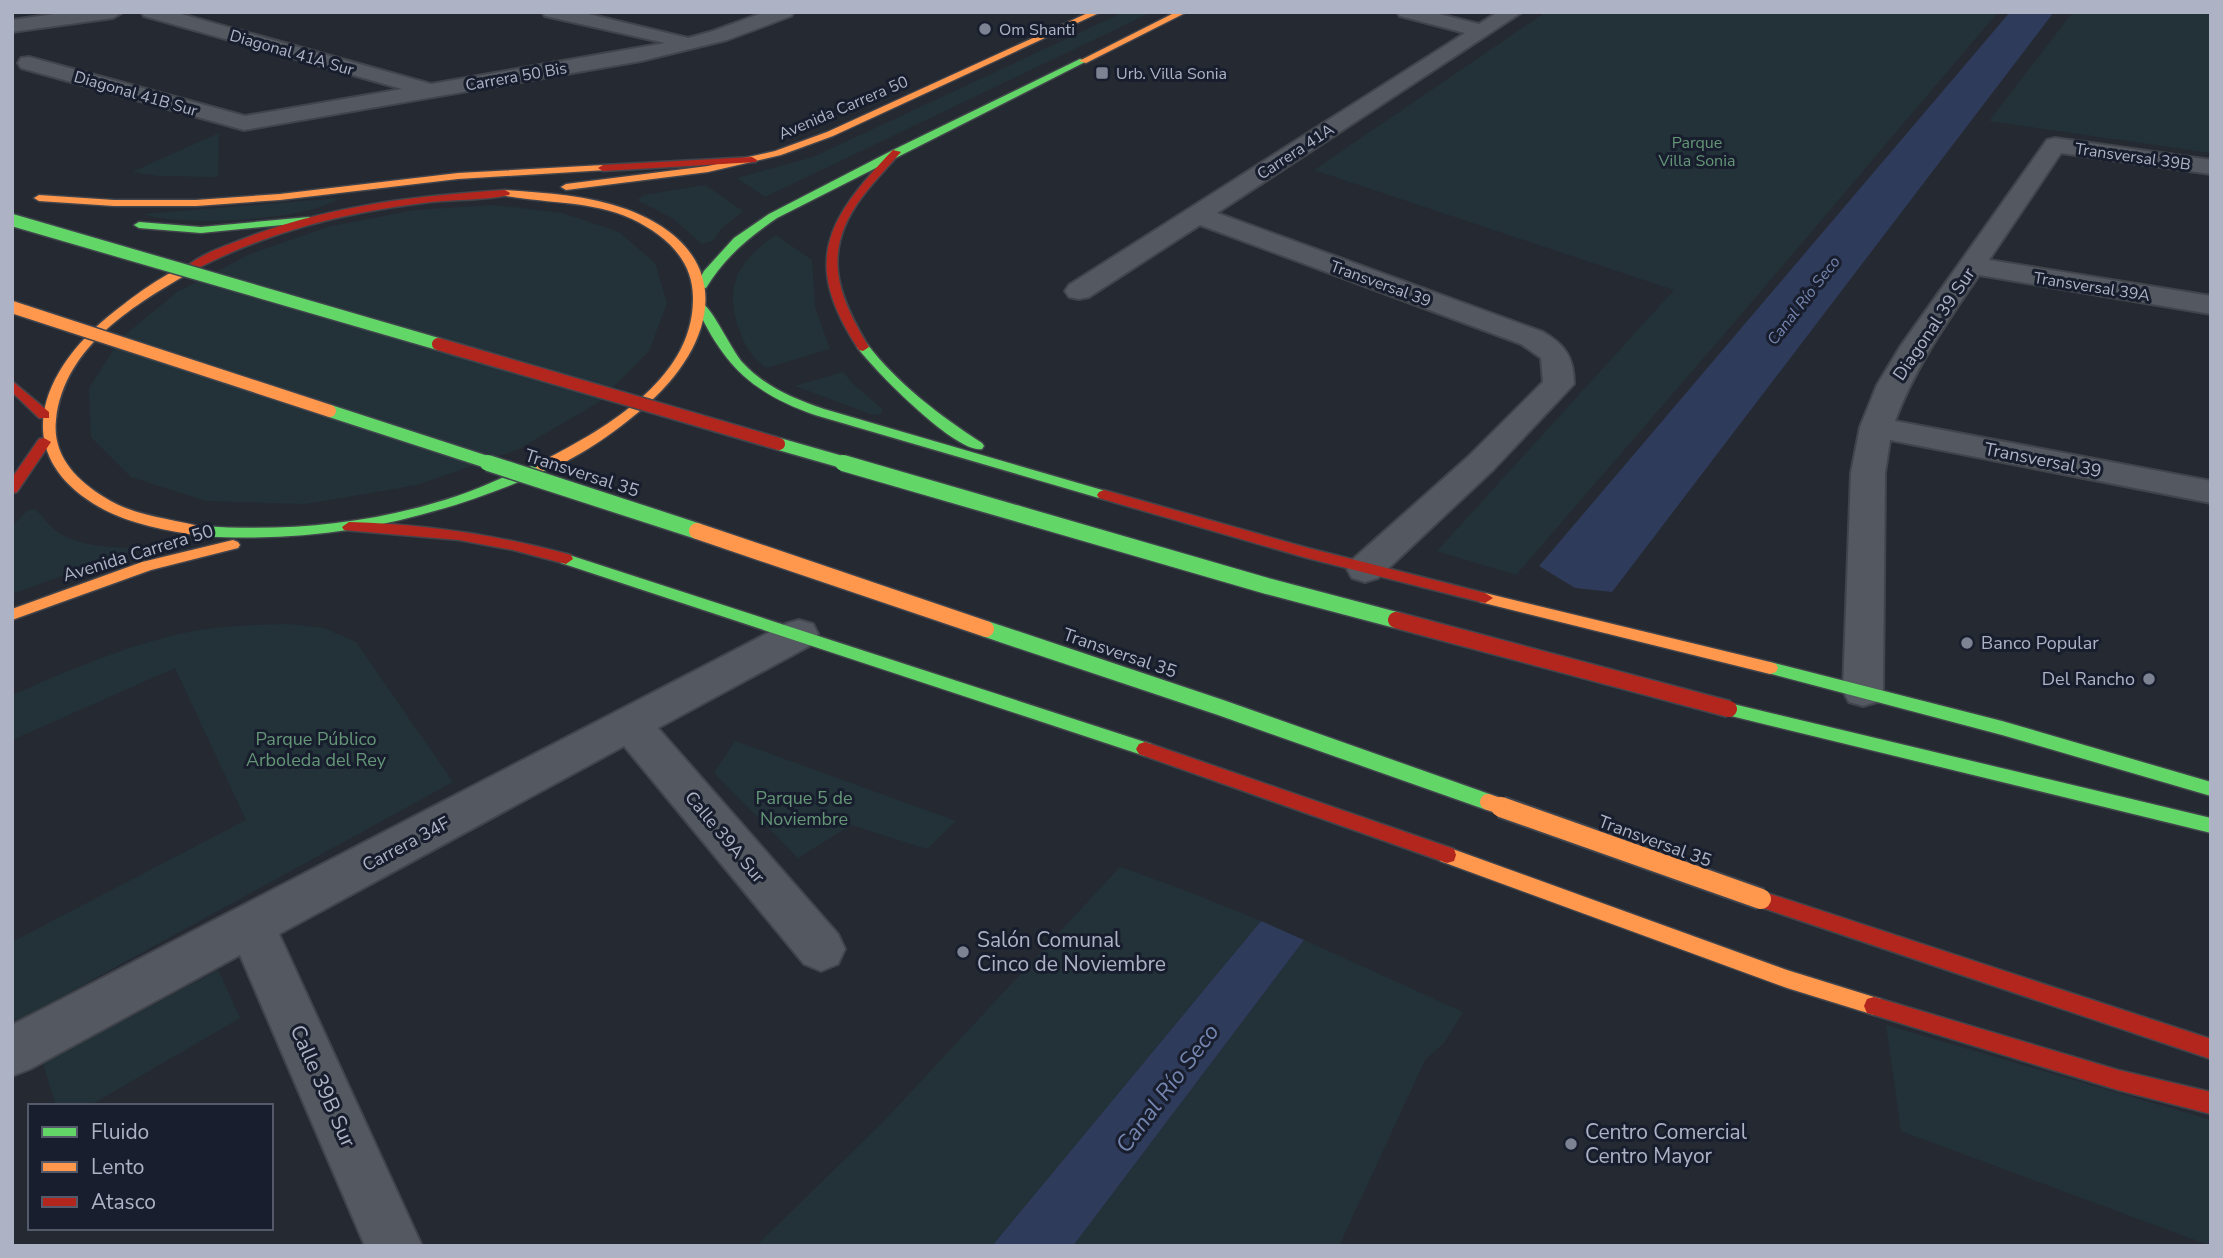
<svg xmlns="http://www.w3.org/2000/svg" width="2223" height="1258" viewBox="0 0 2223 1258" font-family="'Nunito Sans',sans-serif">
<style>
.green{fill:#223238}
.water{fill:#2f3b5a}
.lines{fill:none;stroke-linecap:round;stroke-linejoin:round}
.street-casing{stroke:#41444b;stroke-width:4}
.fast-casing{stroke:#41444b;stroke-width:3}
.slow-casing{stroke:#41444b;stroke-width:3}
.jam-casing{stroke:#41444b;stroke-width:3}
.street{fill:#545860;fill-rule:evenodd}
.fast{fill:#63d668;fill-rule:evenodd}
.slow{fill:#ff974d;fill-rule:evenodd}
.jam{fill:#b3261e;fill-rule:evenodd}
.fast-bridge-far1-casing{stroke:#41454e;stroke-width:15;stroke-linecap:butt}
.fast-bridge-casing{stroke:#41454e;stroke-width:19;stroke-linecap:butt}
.slow-bridge-far2-casing{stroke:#41454e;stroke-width:15;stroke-linecap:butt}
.slow-bridge-far1-casing{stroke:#41454e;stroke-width:19;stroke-linecap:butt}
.slow-bridge-casing{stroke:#41454e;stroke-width:24;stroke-linecap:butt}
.jam-bridge-far1-casing{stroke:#41454e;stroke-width:15;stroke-linecap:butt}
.jam-bridge-casing{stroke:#41454e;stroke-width:19;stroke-linecap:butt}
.fast-bridge-far1{stroke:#63d668;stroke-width:12}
.fast-bridge{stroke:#63d668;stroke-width:16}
.slow-bridge-far2{stroke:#ff974d;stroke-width:12}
.slow-bridge-far1{stroke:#ff974d;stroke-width:16}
.slow-bridge{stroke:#ff974d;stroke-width:20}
.jam-bridge-far1{stroke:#b3261e;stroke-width:12}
.jam-bridge{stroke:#b3261e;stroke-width:16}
.poi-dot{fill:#7d8392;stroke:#181e2d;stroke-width:2.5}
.labels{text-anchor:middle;stroke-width:6;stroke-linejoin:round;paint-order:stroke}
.far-poi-label{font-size:16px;fill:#adb3c5;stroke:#181e2d;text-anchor:start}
.far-street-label{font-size:16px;fill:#adb3c5;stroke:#181e2d}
.far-park-label{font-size:16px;fill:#649677;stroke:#181e2d}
.far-water-label{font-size:16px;font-style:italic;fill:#7485af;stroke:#181e2d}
.street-label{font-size:18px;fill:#adb3c5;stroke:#181e2d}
.poi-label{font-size:18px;fill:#adb3c5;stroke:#181e2d;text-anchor:start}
.park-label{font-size:18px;fill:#649677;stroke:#181e2d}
.near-poi-label{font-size:21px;fill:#adb3c5;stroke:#181e2d;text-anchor:start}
.near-street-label{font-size:21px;fill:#adb3c5;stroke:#181e2d}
.near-water-label{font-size:23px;font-style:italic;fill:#7485af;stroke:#181e2d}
</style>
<rect width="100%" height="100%" fill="#252932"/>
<!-- green -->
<g class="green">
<polygon points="1124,12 1152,12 765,197 737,178 813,157"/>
<polygon points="1546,12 1998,12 1745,310 1516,575 1437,551 1674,290 1314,170"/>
<polygon points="2073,12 2211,12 2211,153 1989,121"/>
<polygon points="219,133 218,177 158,176 132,172"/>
<polygon points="705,185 743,211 721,229 713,241 702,244 674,219 637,200 644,195"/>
<path d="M339,198C307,221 180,227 142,214Z"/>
<polygon points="494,205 563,213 619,232 655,263 667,303 649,351 599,402 519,449 417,485 306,504 206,501 131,477 91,437 89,388 121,338 177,292 250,254 331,226 415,210"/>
<path d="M776,235L812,260L815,307L830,349L766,368C747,352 745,346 737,323C724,282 743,257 776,235Z"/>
<polygon points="843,372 852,383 882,409 881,414 873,415 795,386"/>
<path d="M35,509C43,516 48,526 58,532C76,545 105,547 127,548L129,552L12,594V526L28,510Z"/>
<path d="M289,624L324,628L356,642L453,782L12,1024V942L246,820L175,668L12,740V695C63,673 116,650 170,636C209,626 249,625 289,624Z"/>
<polygon points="735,741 956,821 927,849 851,825 798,858 714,773"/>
<polygon points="1120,867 1179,888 1261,921 992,1246 756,1246 883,1122"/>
<polygon points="1304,940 1463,1012 1444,1043 1425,1060 1339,1246 1073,1246"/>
<polygon points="218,970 240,1018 89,1106 56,1106 43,1063"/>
<polygon points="1886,1025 2211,1120 2211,1246 1901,1131"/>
</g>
<!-- water -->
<g class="water">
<polygon points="2010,12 2054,12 1612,592 1575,588 1539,566"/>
<polygon points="1261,921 1304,940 1073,1246 992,1246"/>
</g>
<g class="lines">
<!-- street casing -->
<g class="street-casing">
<g id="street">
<polygon points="68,12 123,12 113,18 12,32 12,20"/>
<polygon points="141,12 174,12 431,84 665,43 545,16 542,12 580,12 688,38 713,31 765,12 794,12 791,16 727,40 641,61 244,130 21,68 18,63 21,58 29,57 245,116 402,89 144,16"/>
<path d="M1397,12H1431L1479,24L1498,12H1522L1217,213L1543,332C1565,345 1574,357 1574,384L1493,470L1378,578L1365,582L1352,578L1347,569L1352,560L1469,456L1543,382L1541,358L1521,344L1200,225L1089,297L1079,299L1069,297L1065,291L1069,285L1465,33L1400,16Z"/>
<path d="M2055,138L2211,160V174L2061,153L1989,260L2211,296V314L1979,275C1947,322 1915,367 1895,421L2211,481V503L1890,440L1885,473L1883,691L1877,702L1863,706L1849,702L1843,691L1851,473L1860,427L1877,385L1900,347L2047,140Z"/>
<polygon points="799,620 813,624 818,634 813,644 658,728 838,934 845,949 838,964 821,971 804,964 624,746 279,934 422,1246 365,1246 240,955 30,1069 12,1076 12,1025 785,624"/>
</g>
</g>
<!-- fast casing -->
<g class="fast-casing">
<g id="fast">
<path d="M1080,59L1087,61L777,218C748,238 724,258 706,288L696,286L704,271L734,238L769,214L893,150Z"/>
<polygon points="309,217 314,220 313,222 201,233 139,228 134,225 139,222 201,227"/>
<path d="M703,304C712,308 732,351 743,363C765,387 795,399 824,409L1109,492L1111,495L1109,498H1099L815,415C753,393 725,367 697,308Z"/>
<path d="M863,343L867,344C899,385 939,415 982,443L984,446L982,449C956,454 873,369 857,347Z"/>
<path d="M542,463L549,467L547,470C433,520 326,544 201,536L194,531L201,526C288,532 373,524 457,496C485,487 513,471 542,463Z"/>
<polygon points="566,554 1151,744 1154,749 1151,754 1145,756 561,563 559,559"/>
<polygon points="1770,662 2002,721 2211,782 2211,796 2002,735 1764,672 1762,668 1764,664"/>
<polygon points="1729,703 2211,818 2211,833 1723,714 1721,709 1723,704"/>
</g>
</g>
<!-- slow casing -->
<g class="slow-casing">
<g id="slow">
<polygon points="1090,12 1101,12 833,136 781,155 708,172 566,190 561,187 566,184 708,166 775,151 827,132"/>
<polygon points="1176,12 1187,12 1086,63 1079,61"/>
<polygon points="603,165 607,166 607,170 458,179 280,200 196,206 114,206 39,201 34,198 39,195 114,200 196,200 280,194 458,173"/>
<path d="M505,190C545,193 587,195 626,209C739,251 720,344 641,410C616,431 574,462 542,471L535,467L537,464C601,431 694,381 693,298C693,259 665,235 632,219C590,200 545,204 501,195L500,193Z"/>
<path d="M192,264L198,267L196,269C136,304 64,345 56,420C52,455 76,480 104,497C135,517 171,518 206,528L208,531L206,534L201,536C165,530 126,524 94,504C4,448 47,363 115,311C137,294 165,272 192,264Z"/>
<polygon points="233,540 238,542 240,545 238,548 151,570 12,620 12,609 142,562"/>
<polygon points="1485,593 1770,662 1776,664 1778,668 1776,672 1770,674 1480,602 1477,598 1480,594"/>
<polygon points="1447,847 1787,970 1874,997 1881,999 1884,1006 1881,1013 1874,1015 1787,988 1440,861 1438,855 1440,849"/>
</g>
</g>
<!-- jam casing -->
<g class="jam-casing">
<g id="jam">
<path d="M893,150L901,152C888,167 874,181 862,197C821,251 837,295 869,347L863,351L859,350C801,262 826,220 893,150Z"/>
<polygon points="752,157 757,160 756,162 603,171 598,168 603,165"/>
<path d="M505,190L510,193L509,195C481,201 451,199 423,203C342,213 268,232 196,269L186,267C200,255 222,247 238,241C324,206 414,196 505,190Z"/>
<polygon points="12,381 49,412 49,418 39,418 12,392"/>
<polygon points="44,438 51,442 17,492 12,493 12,478 39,439"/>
<polygon points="1104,490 1308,548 1485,593 1493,598 1485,603 1307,558 1099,498 1097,495 1099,492"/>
<path d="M349,522C425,524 498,535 571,555L573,559L566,564L513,550L459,540L344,530L342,527Z"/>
<polygon points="1145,742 1454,849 1456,855 1454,861 1447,863 1139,754 1136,749 1139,744"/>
<polygon points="1761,891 2211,1039 2211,1059 1754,905 1751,899 1754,893"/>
<polygon points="1874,997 2118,1070 2211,1092 2211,1114 2118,1090 1874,1015 1867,1013 1864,1006 1867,999"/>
</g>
</g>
<!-- street -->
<use href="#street" class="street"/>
<!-- fast -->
<use href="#fast" class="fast"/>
<!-- slow -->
<use href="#slow" class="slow"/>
<!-- jam -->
<use href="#jam" class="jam"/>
<!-- fast-bridge-far1 casing -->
<g class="fast-bridge-far1-casing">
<g id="fast-bridge-far1">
<polyline points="12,220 438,344"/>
<polyline points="330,411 493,464"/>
<polyline points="779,444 849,464"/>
</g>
</g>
<!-- fast-bridge casing -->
<g class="fast-bridge-casing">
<g id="fast-bridge">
<polyline points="488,463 697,531"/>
<polyline points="843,463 1267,586 1396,620"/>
<polyline points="986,629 1222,708 1488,802"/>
</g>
</g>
<!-- slow-bridge-far2 casing -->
<g class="slow-bridge-far2-casing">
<polyline id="slow-bridge-far2" points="12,307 330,411"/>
</g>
<!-- slow-bridge-far1 casing -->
<g class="slow-bridge-far1-casing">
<g id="slow-bridge-far1">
<polyline points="697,531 986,629"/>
<polyline points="1488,802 1506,808"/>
</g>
</g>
<!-- slow-bridge casing -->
<g class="slow-bridge-casing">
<polyline id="slow-bridge" points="1501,807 1761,899"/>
</g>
<!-- jam-bridge-far1 casing -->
<g class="jam-bridge-far1-casing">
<polyline id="jam-bridge-far1" points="438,344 779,444"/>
</g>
<!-- jam-bridge casing -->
<g class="jam-bridge-casing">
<polyline id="jam-bridge" points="1396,620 1729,709"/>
</g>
<!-- fast-bridge-far1 -->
<use href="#fast-bridge-far1" class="fast-bridge-far1"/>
<!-- fast-bridge -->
<use href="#fast-bridge" class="fast-bridge"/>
<!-- slow-bridge-far2 -->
<use href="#slow-bridge-far2" class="slow-bridge-far2"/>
<!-- slow-bridge-far1 -->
<use href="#slow-bridge-far1" class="slow-bridge-far1"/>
<!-- slow-bridge -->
<use href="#slow-bridge" class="slow-bridge"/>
<!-- jam-bridge-far1 -->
<use href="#jam-bridge-far1" class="jam-bridge-far1"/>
<!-- jam-bridge -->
<use href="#jam-bridge" class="jam-bridge"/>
</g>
<!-- markers -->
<g class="poi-dot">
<circle cx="985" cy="29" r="7"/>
<rect x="1095" y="66" width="14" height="14" rx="3.5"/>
<circle cx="1967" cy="643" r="7"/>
<circle cx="2149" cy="679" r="7"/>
<circle cx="963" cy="952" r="7"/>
<circle cx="1571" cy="1144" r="7"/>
</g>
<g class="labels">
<!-- far-poi labels -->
<g class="far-poi-label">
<text x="999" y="35">Om Shanti</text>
<text x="1116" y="79">Urb. Villa Sonia</text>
</g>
<!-- far-street labels -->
<g class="far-street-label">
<text transform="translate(292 52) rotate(16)" y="6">Diagonal 41A Sur</text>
<text transform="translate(516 76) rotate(-10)" y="6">Carrera 50 Bis</text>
<text transform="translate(136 93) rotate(16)" y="6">Diagonal 41B Sur</text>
<text transform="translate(843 107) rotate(-23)" y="6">Avenida Carrera 50</text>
<text transform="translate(1295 151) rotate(-33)" y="6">Carrera 41A</text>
<text transform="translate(2133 156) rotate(8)" y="6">Transversal 39B</text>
<text transform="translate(1381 283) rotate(20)" y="6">Transversal 39</text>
<text transform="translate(2092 286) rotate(9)" y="6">Transversal 39A</text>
</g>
<!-- far-park labels -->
<g class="far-park-label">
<text x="1697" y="148">Parque<tspan x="1697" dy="18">Villa Sonia</tspan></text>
</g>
<!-- far-water labels -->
<g class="far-water-label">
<text transform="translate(1803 300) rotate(-52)" y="6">Canal Río Seco</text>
</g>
<!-- street labels -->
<g class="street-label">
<text transform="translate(1934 324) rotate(-56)" y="6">Diagonal 39 Sur</text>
<text transform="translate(2043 460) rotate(11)" y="6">Transversal 39</text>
<text transform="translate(582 473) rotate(18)" y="6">Transversal 35</text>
<text transform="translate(138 553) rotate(-17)" y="6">Avenida Carrera 50</text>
<text transform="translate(1120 653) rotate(19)" y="6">Transversal 35</text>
<text transform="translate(725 837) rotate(50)" y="6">Calle 39A Sur</text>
<text transform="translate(1655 841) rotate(20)" y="6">Transversal 35</text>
<text transform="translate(406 844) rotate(-28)" y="6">Carrera 34F</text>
</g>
<!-- poi labels -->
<g class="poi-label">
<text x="1981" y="649">Banco Popular</text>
<text x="2135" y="685" text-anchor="end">Del Rancho</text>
</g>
<!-- park labels -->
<g class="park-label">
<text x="316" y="745">Parque Público<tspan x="316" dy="21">Arboleda del Rey</tspan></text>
<text x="804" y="804">Parque 5 de<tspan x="804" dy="21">Noviembre</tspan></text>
</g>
<!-- near-poi labels -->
<g class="near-poi-label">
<text x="977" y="947">Salón Comunal<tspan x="977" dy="24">Cinco de Noviembre</tspan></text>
<text x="1585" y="1139">Centro Comercial<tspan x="1585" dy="24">Centro Mayor</tspan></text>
</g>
<!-- near-street labels -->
<g class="near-street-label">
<text transform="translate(323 1086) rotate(66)" y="7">Calle 39B Sur</text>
</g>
<!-- near-water labels -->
<g class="near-water-label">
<text transform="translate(1167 1088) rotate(-53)" y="8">Canal Río Seco</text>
</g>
</g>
<!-- border -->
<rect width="2223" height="1258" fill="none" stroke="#adb3c5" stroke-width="28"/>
<!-- legend -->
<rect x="28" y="1104" width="245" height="126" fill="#181e2d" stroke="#545a6a" stroke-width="2"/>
<rect x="42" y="1127" width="35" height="10" fill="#63d668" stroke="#545a6a" stroke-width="2"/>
<text x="91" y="1139" font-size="21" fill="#adb3c5">Fluido</text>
<rect x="42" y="1162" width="35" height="10" fill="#ff974d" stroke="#545a6a" stroke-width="2"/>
<text x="91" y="1174" font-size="21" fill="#adb3c5">Lento</text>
<rect x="42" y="1197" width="35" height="10" fill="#b3261e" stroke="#545a6a" stroke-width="2"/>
<text x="91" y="1209" font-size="21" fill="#adb3c5">Atasco</text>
</svg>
